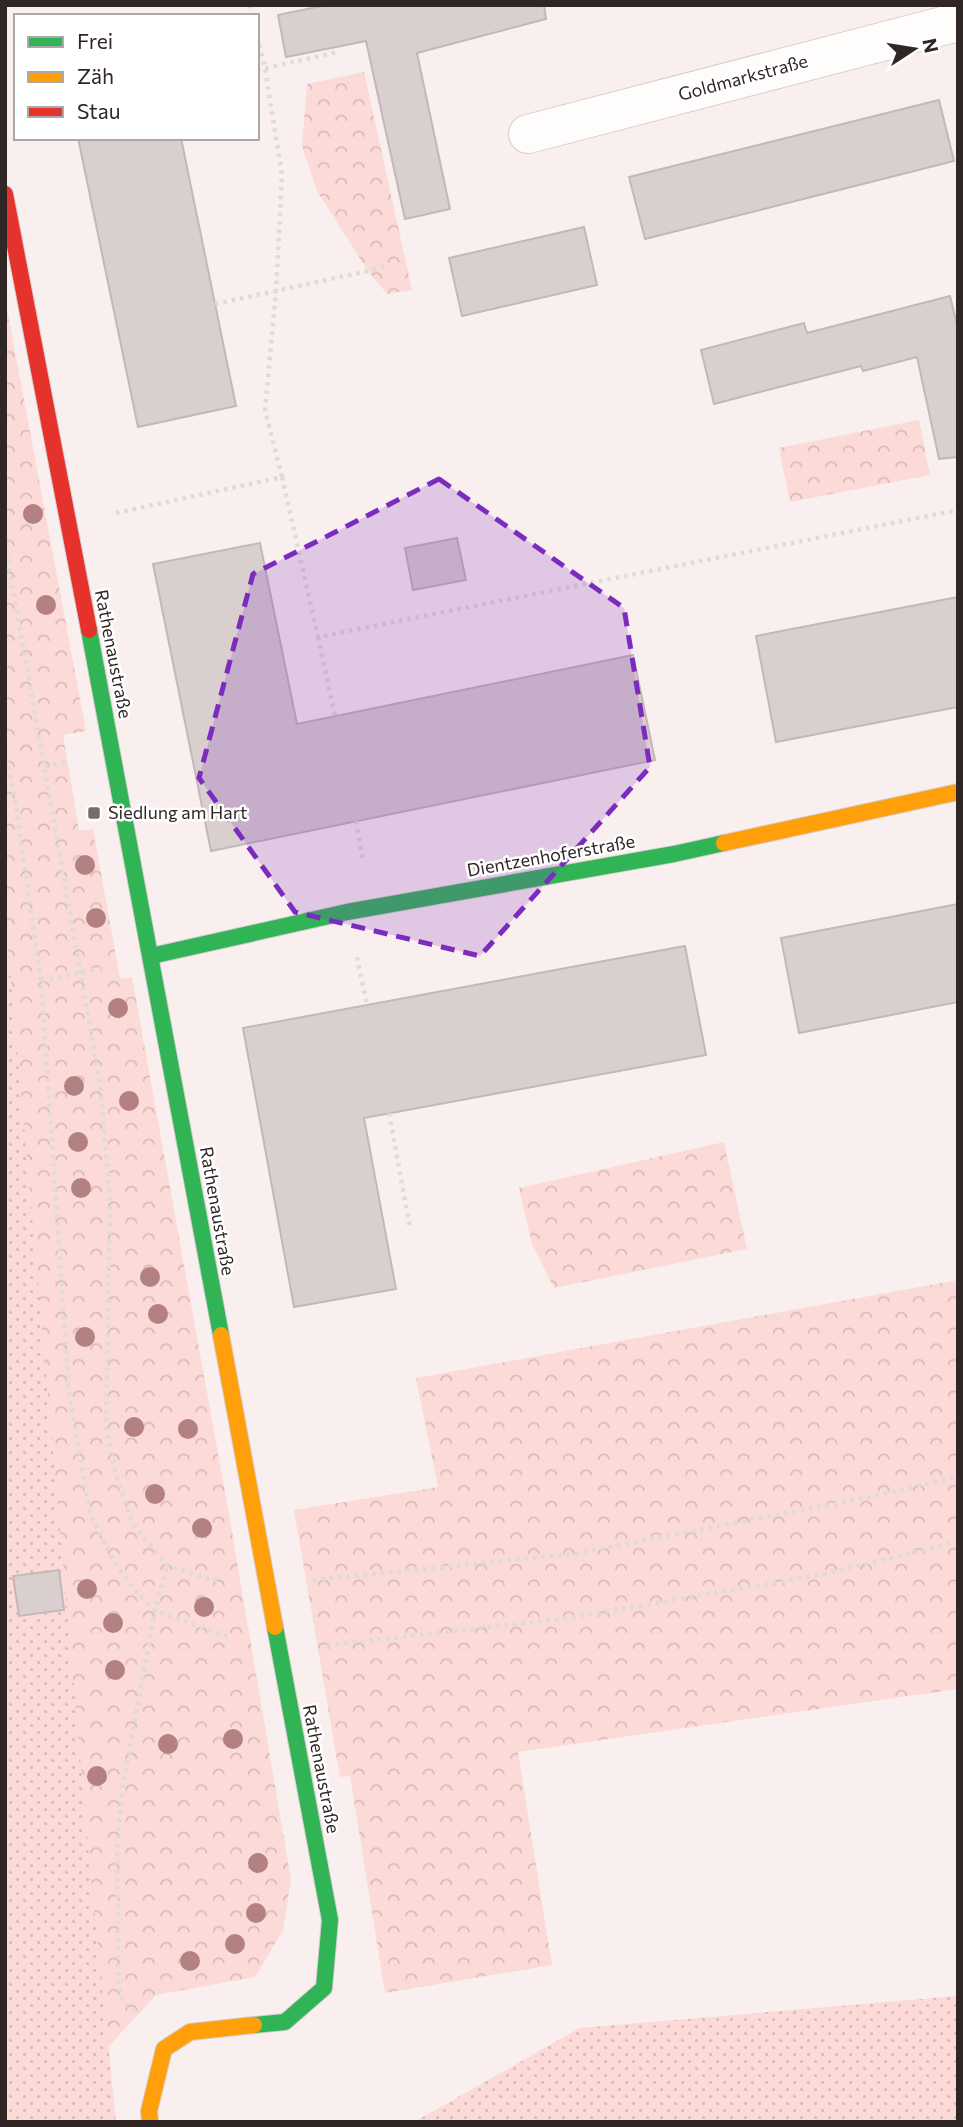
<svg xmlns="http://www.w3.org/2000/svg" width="963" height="2127" viewBox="0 0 963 2127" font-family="Commissioner,sans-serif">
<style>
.grass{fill:url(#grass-dots)}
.forest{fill:url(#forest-crowns)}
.building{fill:#d9cfce;stroke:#c2b8b8;stroke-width:2}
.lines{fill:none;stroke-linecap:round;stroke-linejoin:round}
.street-casing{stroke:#d6cccc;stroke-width:40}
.fast-casing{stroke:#d6cccc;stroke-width:18}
.slow-casing{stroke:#d6cccc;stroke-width:18}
.jam-casing{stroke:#d6cccc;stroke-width:18}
.path{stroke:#dedbda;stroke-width:4.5;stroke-dasharray:3.5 5;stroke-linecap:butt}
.street{stroke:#fefdfc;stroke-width:38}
.fast{stroke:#30b455;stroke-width:16}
.slow{stroke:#ff9f0a;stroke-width:16}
.jam{stroke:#e5322d;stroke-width:16}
.tree{fill:#b38182}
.marked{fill:#7b2cbf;fill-opacity:0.2;stroke:#7b2cbf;stroke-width:5;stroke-dasharray:14 9;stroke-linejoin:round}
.poi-dot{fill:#776c6c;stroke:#fff;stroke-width:2.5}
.labels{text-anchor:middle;stroke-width:5;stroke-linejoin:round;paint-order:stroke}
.street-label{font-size:18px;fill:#312626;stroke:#fff}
.poi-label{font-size:18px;fill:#312626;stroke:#fff;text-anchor:start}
</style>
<defs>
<pattern id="grass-dots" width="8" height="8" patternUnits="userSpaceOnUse" patternTransform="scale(1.75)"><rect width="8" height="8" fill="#fcdad7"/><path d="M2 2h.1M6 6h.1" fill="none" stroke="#d8bbb8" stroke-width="1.8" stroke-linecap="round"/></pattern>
<pattern id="forest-crowns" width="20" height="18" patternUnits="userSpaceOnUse" patternTransform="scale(1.75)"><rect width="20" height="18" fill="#fcdad7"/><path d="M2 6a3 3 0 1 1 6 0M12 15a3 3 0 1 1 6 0" fill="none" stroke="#d8bbb8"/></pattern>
</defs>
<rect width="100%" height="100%" fill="#f9efee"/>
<!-- grass -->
<g class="grass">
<polygon points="5,790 102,1983 116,2122 5,2122"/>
<polygon points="958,1996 958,2122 414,2122 580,2028"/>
</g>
<!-- forest -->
<g class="forest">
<polygon points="364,72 412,290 387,294 368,271 317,191 302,146 307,84"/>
<polygon points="5,298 86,731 63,735 79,831 93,829 120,979 132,977 230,1520 291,1880 283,1930 255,1977 156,1995 108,2047 91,1879 5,913"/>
<polygon points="919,420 930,475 790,502 779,448"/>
<polygon points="724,1142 747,1249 554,1288 532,1244 519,1188"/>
<polygon points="958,1280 958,1689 518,1752 552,1965 385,1993 350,1776 340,1777 294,1510 438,1487 416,1378"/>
</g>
<!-- building -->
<g class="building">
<polygon points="326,5 544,5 546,19 417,53 450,209 405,219 366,41 286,57 278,15"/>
<polygon points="939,100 954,161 645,239 629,177"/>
<polygon points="78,138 181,138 236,406 138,427"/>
<polygon points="584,227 597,285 462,316 449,258"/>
<polygon points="950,296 958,329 958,457 939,459 917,357 863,371 861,366 714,404 701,350 804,323 807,333"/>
<polygon points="457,538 466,580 413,590 405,548"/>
<polygon points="260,543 297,724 633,655 655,760 211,851 153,564"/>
<polygon points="958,597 958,707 776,742 756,636"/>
<polygon points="958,904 958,1002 799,1033 781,938"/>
<polygon points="685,946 706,1055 364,1118 396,1289 294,1307 243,1028"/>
<polygon points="59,1570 64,1610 19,1616 13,1576"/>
</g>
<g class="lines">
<!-- street casing -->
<g class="street-casing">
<polyline id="street" points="528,134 958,22"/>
</g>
<!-- fast casing -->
<g class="fast-casing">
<g id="fast">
<polyline points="89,630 221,1335"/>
<polyline points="151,956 347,912 674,854 724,843"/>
<polyline points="254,2025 285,2022 324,1988 330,1920 275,1627"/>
</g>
</g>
<!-- slow casing -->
<g class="slow-casing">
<g id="slow">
<polyline points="724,843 958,792"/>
<polyline points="221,1335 275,1627"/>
<polyline points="150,2122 149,2111 164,2049 190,2032 254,2025"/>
</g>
</g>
<!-- jam casing -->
<g class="jam-casing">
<polyline id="jam" points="5,194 89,630"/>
</g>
<!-- path -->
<g class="path">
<polyline points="250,5 252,16"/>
<polyline points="257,70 338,52"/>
<polyline points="215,304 368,271 389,265"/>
<polyline points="282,477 318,637 958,510"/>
<polyline points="116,513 282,477 265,410 276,291 282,175 265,68 257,36"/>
<polyline points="5,543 100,1084 110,1199 106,1428 116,1475 132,1523 167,1565 208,1579 218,1580"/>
<polyline points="318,637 335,716"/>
<polyline points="5,750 15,799 41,981 69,1392 90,1514 117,1567 136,1591 155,1611 229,1637"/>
<polyline points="45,766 68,762"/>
<polyline points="356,821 363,861"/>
<polyline points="357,957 367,1005"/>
<polyline points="41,981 106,967"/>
<polyline points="389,1113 410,1228"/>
<polyline points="313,1580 574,1554 890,1493 958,1476"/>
<polyline points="327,1645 562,1619 820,1575 958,1542"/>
<polyline points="135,2011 123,2002 118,1983 117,1851 122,1789 155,1611 167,1565"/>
</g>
<!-- street -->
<use href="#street" class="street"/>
<!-- fast -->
<use href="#fast" class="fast"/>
<!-- slow -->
<use href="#slow" class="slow"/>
<!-- jam -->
<use href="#jam" class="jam"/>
</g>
<!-- trees -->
<g class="tree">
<circle cx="33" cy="514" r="10"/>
<circle cx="46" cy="605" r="10"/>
<circle cx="85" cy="865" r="10"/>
<circle cx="96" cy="918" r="10"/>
<circle cx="118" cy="1008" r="10"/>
<circle cx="74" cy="1086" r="10"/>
<circle cx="129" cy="1101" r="10"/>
<circle cx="78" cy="1142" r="10"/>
<circle cx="81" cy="1188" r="10"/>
<circle cx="150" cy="1277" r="10"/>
<circle cx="158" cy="1314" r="10"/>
<circle cx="85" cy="1337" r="10"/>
<circle cx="134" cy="1427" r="10"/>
<circle cx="188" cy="1429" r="10"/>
<circle cx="155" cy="1494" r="10"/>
<circle cx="202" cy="1528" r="10"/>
<circle cx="87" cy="1589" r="10"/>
<circle cx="204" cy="1607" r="10"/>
<circle cx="113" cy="1623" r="10"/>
<circle cx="115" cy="1670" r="10"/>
<circle cx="233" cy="1739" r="10"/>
<circle cx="168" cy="1744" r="10"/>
<circle cx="97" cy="1776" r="10"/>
<circle cx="258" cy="1863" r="10"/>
<circle cx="256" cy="1913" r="10"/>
<circle cx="235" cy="1944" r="10"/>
<circle cx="190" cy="1961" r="10"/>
</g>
<!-- marked area -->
<path class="marked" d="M439,479L624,608L650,767L480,956L295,912L199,778L253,574Z"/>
<!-- markers -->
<rect class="poi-dot" x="87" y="806" width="14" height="14" rx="3.5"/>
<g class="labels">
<!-- street labels -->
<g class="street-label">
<text transform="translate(743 78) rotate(-15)" y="6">Goldmarkstraße</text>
<text transform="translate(113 654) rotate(79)" y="6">Rathenaustraße</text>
<text transform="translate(551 856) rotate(-10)" y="6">Dientzenhoferstraße</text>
<text transform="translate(217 1211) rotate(80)" y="6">Rathenaustraße</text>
<text transform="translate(321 1769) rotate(79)" y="6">Rathenaustraße</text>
</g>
<!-- poi labels -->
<g class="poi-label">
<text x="108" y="819">Siedlung am Hart</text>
</g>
</g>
<!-- border -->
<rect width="963" height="2127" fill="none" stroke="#312626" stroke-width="14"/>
<!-- legend -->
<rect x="14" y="14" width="245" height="126" fill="#ffffff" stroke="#ada8a8" stroke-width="2"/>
<rect x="28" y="37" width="35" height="10" fill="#30b455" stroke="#ada8a8" stroke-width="2"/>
<text x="77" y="49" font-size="21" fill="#312626">Frei</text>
<rect x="28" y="72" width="35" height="10" fill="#ff9f0a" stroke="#ada8a8" stroke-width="2"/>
<text x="77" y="84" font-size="21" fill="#312626">Zäh</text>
<rect x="28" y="107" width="35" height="10" fill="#e5322d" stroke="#ada8a8" stroke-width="2"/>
<text x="77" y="119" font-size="21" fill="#312626">Stau</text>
<!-- north arrow -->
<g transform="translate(914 49) rotate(78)" stroke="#ffffff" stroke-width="5" paint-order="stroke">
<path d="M0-5L12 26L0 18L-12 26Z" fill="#312626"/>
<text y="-10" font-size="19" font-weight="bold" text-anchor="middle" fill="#312626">N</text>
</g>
</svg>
